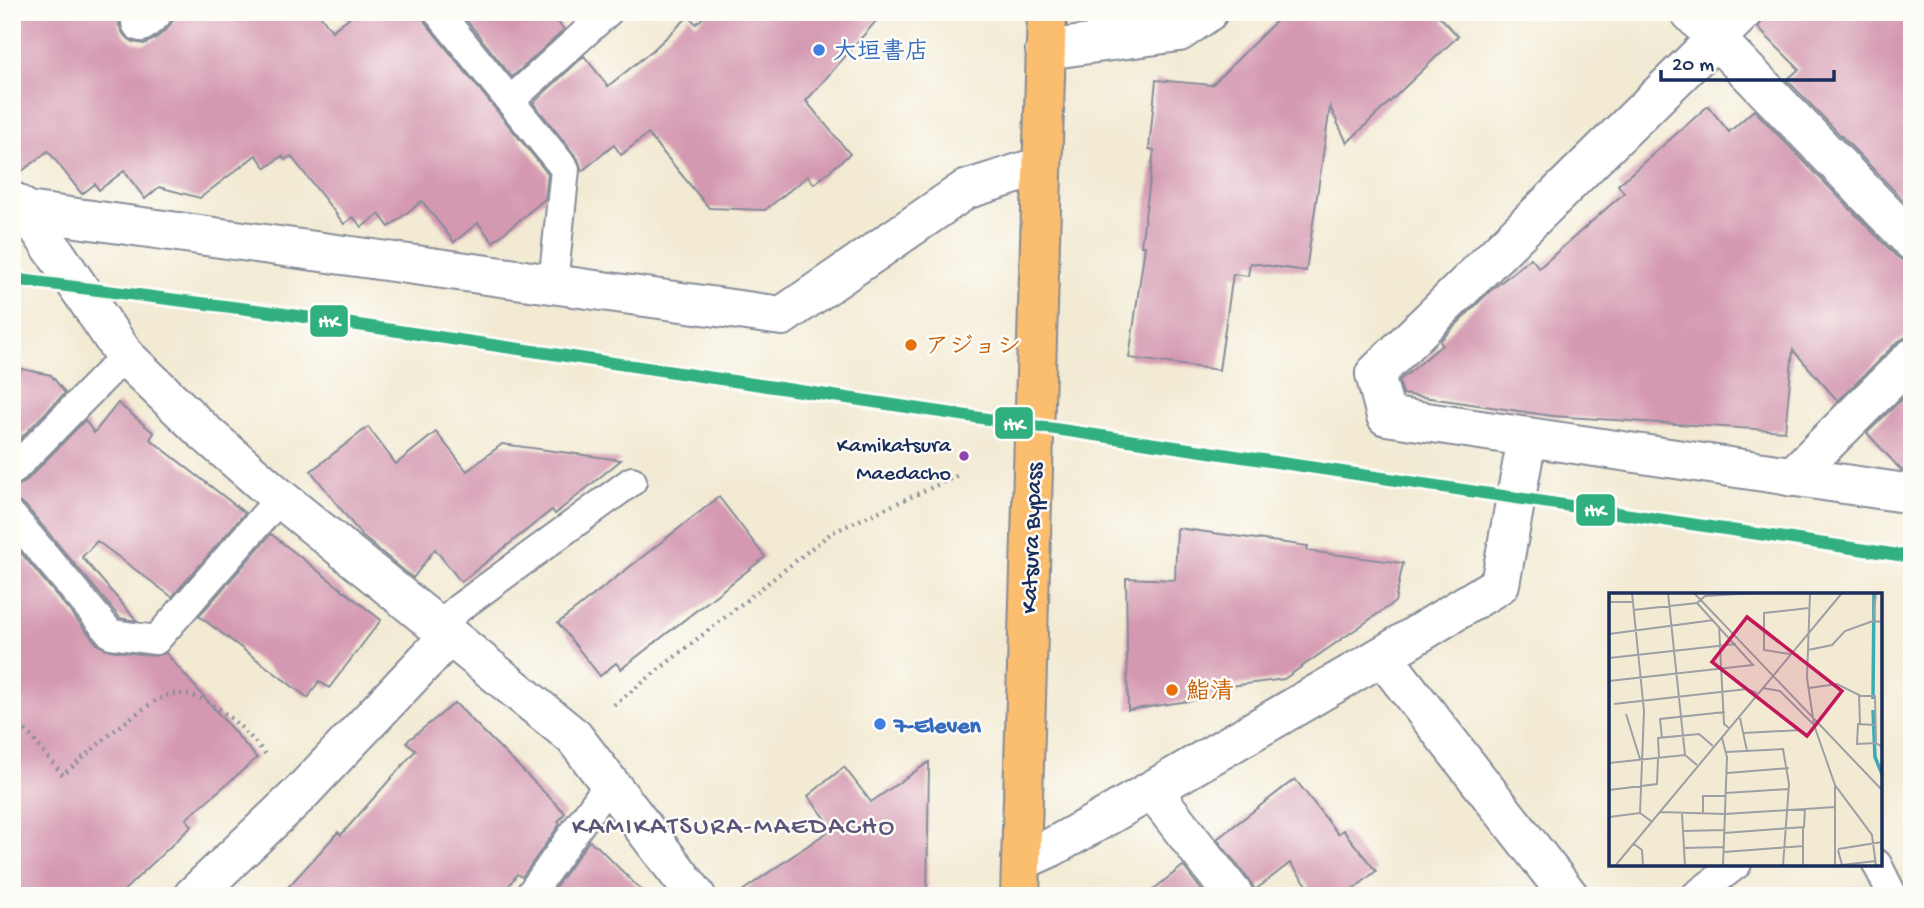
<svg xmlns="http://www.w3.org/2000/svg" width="1924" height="908" viewBox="0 0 1924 908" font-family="'Gochi Hand','Klee One',sans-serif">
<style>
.building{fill:#d499b1}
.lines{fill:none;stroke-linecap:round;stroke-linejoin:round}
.lane-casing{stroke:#868c98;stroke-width:32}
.street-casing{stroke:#868c98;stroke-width:42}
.highway-casing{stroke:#868c98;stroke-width:42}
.path{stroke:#868c98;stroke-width:4.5;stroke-dasharray:2 5;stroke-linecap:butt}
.lane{stroke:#fff;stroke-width:28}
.street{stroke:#fff;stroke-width:38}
.highway{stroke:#fbbd6e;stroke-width:38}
.rail-1-casing{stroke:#fdfcf7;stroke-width:18}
.rail-1{stroke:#30b07f;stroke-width:12}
.shop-dot{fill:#3f7fe0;stroke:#fdfcf7;stroke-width:2.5}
.food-dot{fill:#e8710a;stroke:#fdfcf7;stroke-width:2.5}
.bus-dot{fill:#8e44ad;stroke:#fdfcf7;stroke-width:2.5}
.labels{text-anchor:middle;stroke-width:5;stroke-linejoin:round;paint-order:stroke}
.bus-label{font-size:22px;fill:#1b2f5e;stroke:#fdfcf7;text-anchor:end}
.shop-label{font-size:24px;font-weight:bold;fill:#366cbe;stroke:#fdfcf7;text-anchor:start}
.food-label{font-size:24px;font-weight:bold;fill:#c56008;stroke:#fdfcf7;text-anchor:start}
.street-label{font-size:24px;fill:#1b2f5e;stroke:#fdfcf7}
.neighbourhood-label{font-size:26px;letter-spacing:2px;fill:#5c547b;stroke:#fdfcf7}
.inset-river{fill:none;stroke:#3aacb3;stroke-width:3.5}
.inset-road{fill:none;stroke:#9c9fa4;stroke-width:2}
.view{fill:#c2185b;fill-opacity:0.15;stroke:#c2185b;stroke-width:3.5}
.inset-edge{fill:none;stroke:#1b2f5e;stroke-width:3.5}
.line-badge{stroke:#fdfcf7;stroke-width:2.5}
.badge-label{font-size:19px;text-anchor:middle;font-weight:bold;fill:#fff}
</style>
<rect width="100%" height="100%" fill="#fdfcf7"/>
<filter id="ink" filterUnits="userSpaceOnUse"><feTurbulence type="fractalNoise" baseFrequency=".0143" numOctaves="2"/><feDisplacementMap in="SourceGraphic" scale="14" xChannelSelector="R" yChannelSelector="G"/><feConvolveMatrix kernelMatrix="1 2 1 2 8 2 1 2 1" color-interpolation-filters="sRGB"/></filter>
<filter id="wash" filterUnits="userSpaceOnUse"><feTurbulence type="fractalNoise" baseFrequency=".00686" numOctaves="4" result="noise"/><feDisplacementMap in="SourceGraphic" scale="28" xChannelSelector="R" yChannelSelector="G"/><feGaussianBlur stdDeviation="1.57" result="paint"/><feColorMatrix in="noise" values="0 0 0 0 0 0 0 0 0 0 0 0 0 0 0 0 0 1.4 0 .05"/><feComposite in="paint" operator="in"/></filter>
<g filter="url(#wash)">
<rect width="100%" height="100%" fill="#f2ead3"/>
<g id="blocks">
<!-- building -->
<g class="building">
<polygon points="12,12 122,12 119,25 124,35 133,42 144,44 155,39 167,29 173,20 174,12 318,12 332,31 356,12 422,12 425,22 548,174 545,199 493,242 478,223 454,242 422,201 389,227 379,214 362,227 353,217 344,224 291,156 285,160 282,156 266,168 256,155 200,198 159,187 145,199 124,171 99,190 95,184 82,194 48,151 12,179"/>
<polygon points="460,12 550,12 564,30 512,77"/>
<polygon points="709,12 884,12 806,101 850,154 814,184 808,176 765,210 709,208 648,134 621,155 614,145 582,171 578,159 533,103 584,56 608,86 653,50 689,16 696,24"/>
<polygon points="1285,12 1435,12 1458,36 1347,143 1330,107 1306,271 1250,263 1248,276 1233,274 1219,370 1129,358 1145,246 1141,246 1154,150 1149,149 1156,80 1212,85"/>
<polygon points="1764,12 1912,12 1912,209 1787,80 1799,69 1758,28 1764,18"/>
<polygon points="1708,106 1729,132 1754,110 1896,256 1905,262 1912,262 1912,337 1906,337 1897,342 1838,401 1793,350 1785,431 1552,416 1403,394 1399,381 1442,345 1440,341 1490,291 1531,258 1539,268 1624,193 1618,185"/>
<polygon points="12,367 51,375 65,393 12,447"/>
<polygon points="1912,389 1912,472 1901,470 1867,433"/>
<polygon points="118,403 154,433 150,439 245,513 172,597 97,541 82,557 137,621 120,618 25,505 12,500 12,487 24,483 85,420 94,433"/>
<polygon points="368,427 396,464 436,432 467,471 502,444 621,460 555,514 552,510 461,582 435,549 413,578 362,536 311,471"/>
<polygon points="719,497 765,557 621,669 616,663 600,676 558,623"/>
<polygon points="1177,528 1308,546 1307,551 1403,563 1395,602 1284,679 1223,687 1229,695 1128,710 1126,578 1175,580"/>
<polygon points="271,534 381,620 329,688 319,681 308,698 199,616"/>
<polygon points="12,542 98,645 109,650 154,656 166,653 257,758 186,819 192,826 118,896 12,896"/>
<polygon points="455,703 565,813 558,822 560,824 522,877 517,874 502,896 280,896 338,832 341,835 416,750 406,742"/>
<polygon points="929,762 927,896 735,896 833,828 808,796 844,767 871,802"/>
<polygon points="1295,779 1338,834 1343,830 1376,871 1345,896 1316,896 1290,863 1255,890 1251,883 1217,839"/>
<polygon points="589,841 597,846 647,896 555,896 551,893"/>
<polygon points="1183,866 1206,896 1145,896"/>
</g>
</g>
</g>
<g filter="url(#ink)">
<use href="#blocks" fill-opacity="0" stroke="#868c98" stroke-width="2"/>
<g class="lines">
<!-- lane casing -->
<g class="lane-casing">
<g id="lane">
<polyline points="438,12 565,169 553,284"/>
<polyline points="511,100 608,12"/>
<polyline points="12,471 125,356"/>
<polyline points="12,516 111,634 156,640 280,498"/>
<polyline points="438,627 459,608 632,481"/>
<polyline points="1877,864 1893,896"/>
<polyline points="529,896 610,782"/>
<polyline points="1695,896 1737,864"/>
</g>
</g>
<!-- street casing -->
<g class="street-casing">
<g id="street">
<polyline points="1690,12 1912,241"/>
<polyline points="1743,12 1375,374 1386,416 1912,494"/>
<polyline points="141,22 153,12"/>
<polyline points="1045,50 1179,32 1208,12"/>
<polyline points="14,202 27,211 125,356 202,430 280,498 574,737 696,896"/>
<polyline points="27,211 782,316 965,190 1041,166"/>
<polyline points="1792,477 1912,358"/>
<polyline points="1382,656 1500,584 1527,438"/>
<polyline points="1152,790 1234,896"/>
<polyline points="1021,861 1052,847 1097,822 1382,656 1569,896"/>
<polyline points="193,896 300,794 449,636"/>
</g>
</g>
<!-- highway casing -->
<g class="highway-casing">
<polyline id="highway" points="1020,896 1047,12"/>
</g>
<!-- path -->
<g class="path">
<polyline points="614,705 831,533 957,476"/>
<path d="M12,714L63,775C84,757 148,698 172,694C209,689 247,732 268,757"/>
</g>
<!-- lane -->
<use href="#lane" class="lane"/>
<!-- street -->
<use href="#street" class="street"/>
<!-- highway -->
<use href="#highway" class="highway"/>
<!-- rail-1 casing -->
<g class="rail-1-casing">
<polyline id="rail-1" points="12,279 271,312 1912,557"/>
</g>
<!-- rail-1 -->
<use href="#rail-1" class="rail-1"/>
</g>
</g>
<!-- markers -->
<g class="shop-dot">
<circle cx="819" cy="50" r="7"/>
<circle cx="880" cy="724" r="7"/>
</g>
<g class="food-dot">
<circle cx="911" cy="345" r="7"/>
<circle cx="1172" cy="690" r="7"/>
</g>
<circle class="bus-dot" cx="964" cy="456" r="6"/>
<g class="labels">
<!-- bus labels -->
<g class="bus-label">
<text x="951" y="451">Kamikatsura<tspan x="951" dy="28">Maedacho</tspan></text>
</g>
<!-- shop labels -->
<g class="shop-label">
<text x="833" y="58">大垣書店</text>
<text x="894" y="732">7-Eleven</text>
</g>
<!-- food labels -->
<g class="food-label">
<text x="925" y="353">アジョシ</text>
<text x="1186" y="698">鮨清</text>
</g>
<!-- street labels -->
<g class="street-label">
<text transform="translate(1030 538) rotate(-88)" y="8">Katsura Bypass</text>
</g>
<!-- neighbourhood labels -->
<g class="neighbourhood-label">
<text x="734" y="833">KAMIKATSURA-MAEDACHO</text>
</g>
</g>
<!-- overview -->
<g transform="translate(1609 593)">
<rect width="273" height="273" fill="#f2ead3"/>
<path class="inset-river" d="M264,106L265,0M264,117L266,164L273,181"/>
<path class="inset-road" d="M23,0L35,118L31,220M59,0L76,162M85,0L273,197M201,0L198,85L205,132L226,192L263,242L267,273M267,0L264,28L273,29M0,9H24M24,17L88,10L96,3L146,0M110,33L115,131L120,135M0,41L105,27M199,57L223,52L236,38L264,28M181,61L155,57V20L200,15M0,65L127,51M0,88L144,72L88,10M154,95L171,98L204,131M200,95L228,91L252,103H266L267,150L273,154M250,101L251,131M5,111L138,96L148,100M17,121L31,166M131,125L138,158M266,132L249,131L248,151L267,150M135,140L192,137M53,145L51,126L116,119M113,145L118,164L114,273M117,159L174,156L180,191L174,273M50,164L49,145L90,141L104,153M0,170L76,162L88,172M118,180L180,175M226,193V273M0,197L48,191L49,165M117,200L179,196M51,219L116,221L226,214M94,220V203H117M73,221L76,273M0,224L31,220L42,228M194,234V273M74,238L115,237M115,240L195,234L196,215M25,251L33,257L34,273M75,255L115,254M229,256L273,249M229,257L233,272L267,268M115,259L194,253M6,273L233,0"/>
<path class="view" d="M138,24L233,98L198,143L103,69Z"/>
<rect width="273" height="273" class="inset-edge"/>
</g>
<g class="line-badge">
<rect x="309" y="304" width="40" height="34" rx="7" fill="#30b07f"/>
<rect x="994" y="406" width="40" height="34" rx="7" fill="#30b07f"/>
<rect x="1575" y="493" width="41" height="34" rx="7" fill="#30b07f"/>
</g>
<g class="badge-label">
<text x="329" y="327">HK</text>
<text x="1014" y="430">HK</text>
<text x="1595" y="516">HK</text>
</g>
<!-- margin -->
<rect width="1924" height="908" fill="none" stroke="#fdfcf7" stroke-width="42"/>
<!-- scale -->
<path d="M1661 70v10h173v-10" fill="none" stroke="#1b2f5e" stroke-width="3.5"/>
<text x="1672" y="70" font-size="21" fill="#1b2f5e" stroke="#fdfcf7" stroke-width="5" paint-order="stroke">20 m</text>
</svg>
